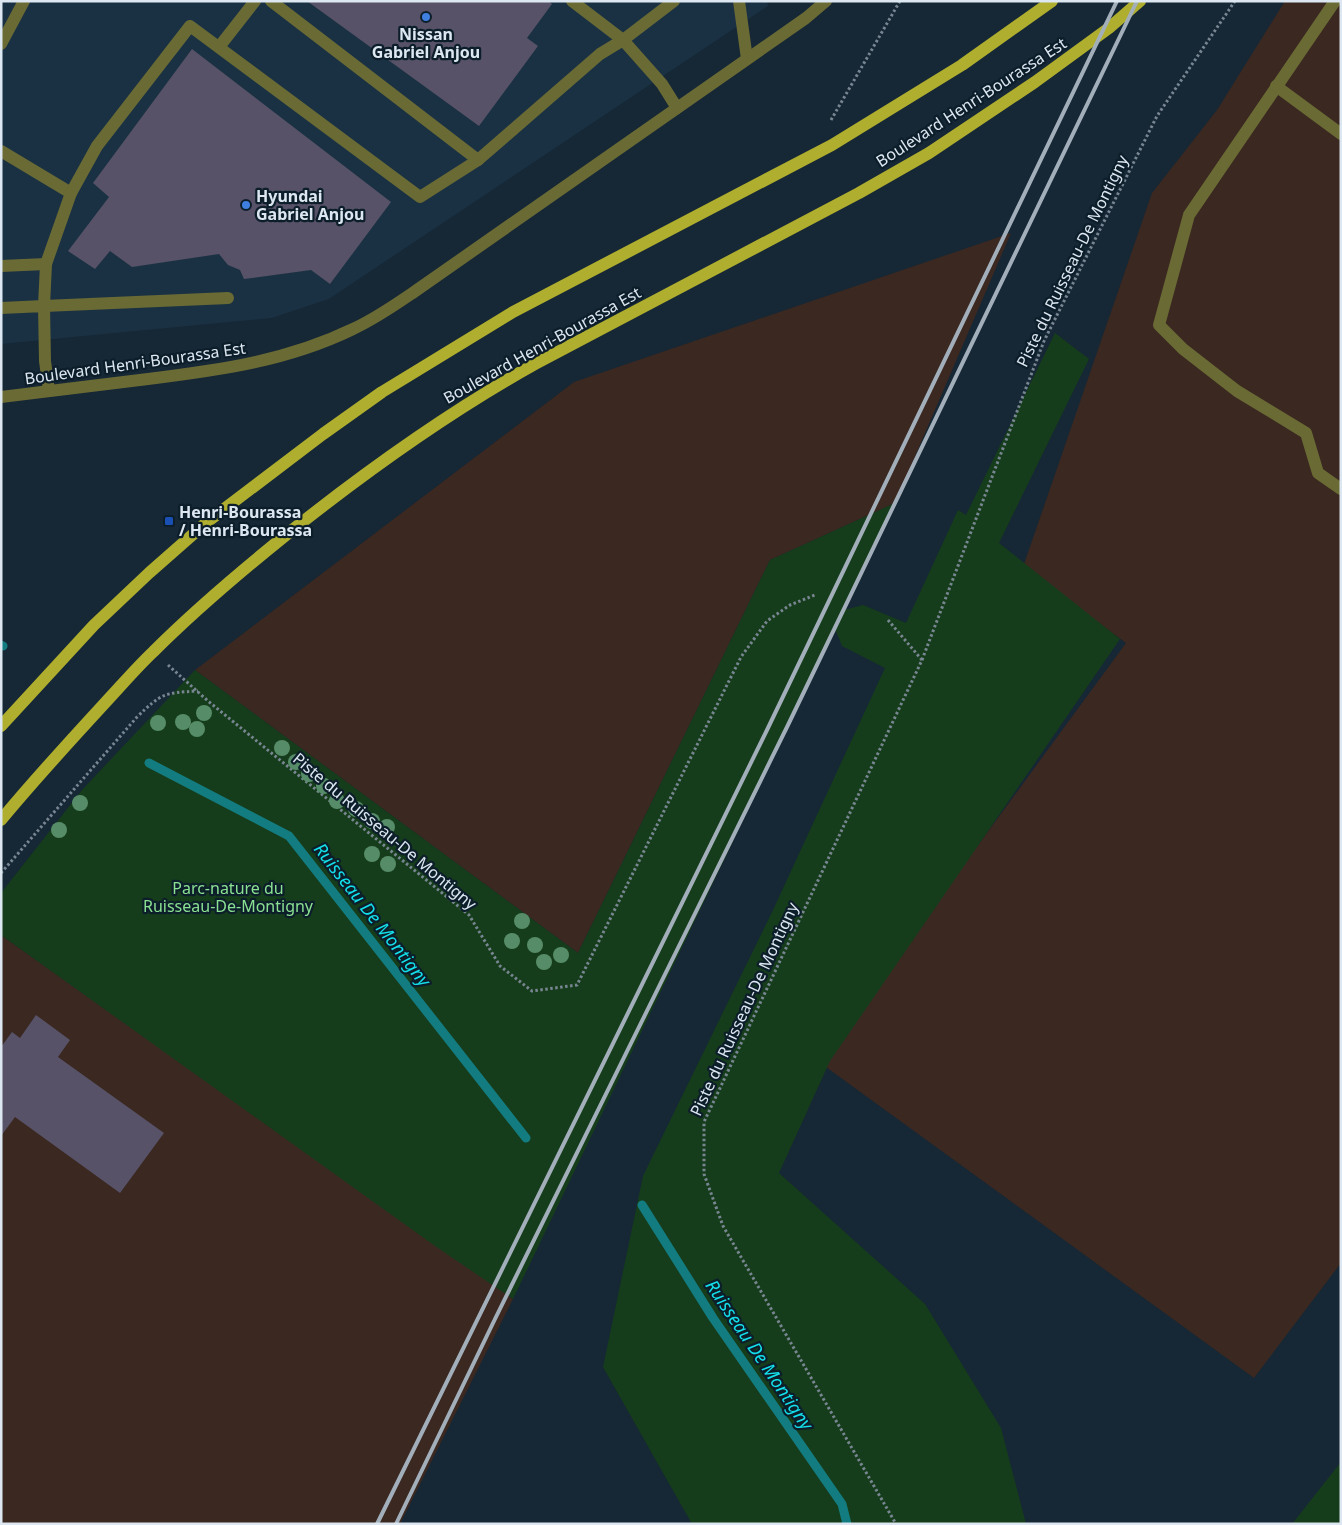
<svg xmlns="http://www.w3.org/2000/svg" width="1342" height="1525" viewBox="0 0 1342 1525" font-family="'Noto Sans',sans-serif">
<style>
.built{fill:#1a3143}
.industrial{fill:#3a2821}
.green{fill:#163d1b}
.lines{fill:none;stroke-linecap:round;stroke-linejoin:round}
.stream{stroke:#137c81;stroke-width:9}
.building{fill:#575267}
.path{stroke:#788692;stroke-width:3;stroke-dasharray:2.5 2.5;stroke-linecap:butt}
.service{stroke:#6a6a34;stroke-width:12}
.tertiary{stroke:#6a6a34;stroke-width:12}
.primary{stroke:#afae2e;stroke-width:12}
.rail{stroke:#a2afba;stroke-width:4}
.tree{fill:#568d68}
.shop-dot{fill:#3f7fe0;stroke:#0d1e2b;stroke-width:2}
.transit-dot{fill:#1a4fb4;stroke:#0d1e2b;stroke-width:2}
.labels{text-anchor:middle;stroke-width:4.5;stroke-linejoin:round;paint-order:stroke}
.poi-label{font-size:16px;font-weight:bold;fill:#dce7f1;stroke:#0d1e2b;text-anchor:start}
.street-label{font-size:16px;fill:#dce7f1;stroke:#0d1e2b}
.park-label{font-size:16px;fill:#8ae191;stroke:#0d1e2b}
.water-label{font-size:18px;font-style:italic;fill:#13e0ea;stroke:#0d1e2b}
</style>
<rect width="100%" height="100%" fill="#162735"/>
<!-- built -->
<polygon class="built" points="1,1 767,1 768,6 329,299 272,318 1,344"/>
<!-- industrial -->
<g class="industrial">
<polygon points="1285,1 1341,1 1341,1263 1254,1378 819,1062 1126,643 1023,567 1152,193 1217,110"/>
<polygon points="1011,233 895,503 770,560 578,953 195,670 574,382"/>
<polygon points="1,935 513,1299 400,1524 1,1524"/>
</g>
<!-- green -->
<g class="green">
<polygon points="1055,333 1089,359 999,543 1120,639 830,1061 779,1173 925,1304 1001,1428 1026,1524 692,1524 603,1367 643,1176 773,910 885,668 842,646 835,629 513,1299 435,1246 1,935 1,893 82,790 195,670 578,953 770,560 895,503 844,610 863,605 906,623 958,510 966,515"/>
<polygon points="1341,1462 1341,1524 1292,1524"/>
</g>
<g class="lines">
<!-- stream -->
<g class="stream">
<polyline points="1,645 3,646"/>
<polyline points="149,763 289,836 526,1138"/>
<polyline points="642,1205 713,1318 842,1504 847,1524"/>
</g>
</g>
<!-- building -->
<g class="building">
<polygon points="307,1 549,1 552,4 527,38 538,46 479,126"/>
<polygon points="192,49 391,202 330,284 311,270 244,279 240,270 228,265 219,254 132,267 110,251 95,269 68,251 109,197 93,183"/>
<polygon points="36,1015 70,1040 58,1057 164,1133 120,1193 15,1117 1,1136 1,1047 12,1032 20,1038"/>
</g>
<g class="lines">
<!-- path -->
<g class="path">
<polyline points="831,120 900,1"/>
<polyline points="888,620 922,660 704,1122 704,1174 723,1226 896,1524"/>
<polyline points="922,660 1044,341 1157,116 1235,1"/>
<polyline points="168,665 208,701 469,915 500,966 532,991 577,985 741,657 767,621 790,605 815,595"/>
<path d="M1,873L137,717C162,693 163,693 198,691"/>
</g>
<!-- service -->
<g class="service">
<polyline points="271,1 478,160"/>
<polyline points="572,1 623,40 662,84 677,108"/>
<polyline points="739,1 747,59"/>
<polyline points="1335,1 1189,215 1159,325 1183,349 1237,391 1306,433 1318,473 1341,489"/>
<polyline points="1,44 24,1"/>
<polyline points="219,47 255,1"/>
<polyline points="1276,86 1341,134"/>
<polyline points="1,151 71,193 46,264 44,306 228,298"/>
<polyline points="71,193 97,146 190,26 420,197 478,160 600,54 623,40 674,1"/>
<polyline points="1,266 46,264"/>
<polyline points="1,308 44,306 45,361 49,391"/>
</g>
<!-- tertiary -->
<path class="tertiary" d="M1,397C50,391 99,385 148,379C220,370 287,361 353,329C375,319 395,305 414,292L806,18L826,1"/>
<!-- primary -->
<g class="primary">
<polyline points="1,726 94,625 149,573 207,522 323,434 382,392 513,312 832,145 962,65 1052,1"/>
<path d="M1,820C34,780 69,742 104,704C120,687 136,668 153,652C195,610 240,572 286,535C365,472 447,413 535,364L859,193L929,153L1035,82L1109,28L1140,1"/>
</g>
<!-- rail -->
<g class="rail">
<polyline points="377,1524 767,730 1117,1"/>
<polyline points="396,1524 495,1319 788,725 1137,1"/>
</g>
</g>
<!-- trees -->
<g class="tree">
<circle cx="204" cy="713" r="8"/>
<circle cx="183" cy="722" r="8"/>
<circle cx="158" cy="723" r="8"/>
<circle cx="197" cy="729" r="8"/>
<circle cx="282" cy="748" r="8"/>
<circle cx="296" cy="762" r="8"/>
<circle cx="309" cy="774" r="8"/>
<circle cx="324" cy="786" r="8"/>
<circle cx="337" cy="801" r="8"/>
<circle cx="80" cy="803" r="8"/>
<circle cx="356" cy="809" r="8"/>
<circle cx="372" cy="821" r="8"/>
<circle cx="387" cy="827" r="8"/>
<circle cx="59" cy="830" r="8"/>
<circle cx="372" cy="854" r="8"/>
<circle cx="388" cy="864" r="8"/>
<circle cx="522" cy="921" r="8"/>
<circle cx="512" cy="941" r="8"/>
<circle cx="535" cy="945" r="8"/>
<circle cx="561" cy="955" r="8"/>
<circle cx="544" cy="962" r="8"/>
</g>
<!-- markers -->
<g class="shop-dot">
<circle cx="426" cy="17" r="5"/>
<circle cx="246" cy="205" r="5"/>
</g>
<rect class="transit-dot" x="164" y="516" width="10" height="10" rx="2.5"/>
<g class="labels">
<!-- poi labels -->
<g class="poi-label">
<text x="426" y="40" text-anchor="middle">Nissan<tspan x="426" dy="18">Gabriel Anjou</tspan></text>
<text x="256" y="202">Hyundai<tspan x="256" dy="18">Gabriel Anjou</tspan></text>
<text x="179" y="518">Henri-Bourassa<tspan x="179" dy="18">/ Henri-Bourassa</tspan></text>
</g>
<!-- street labels -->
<g class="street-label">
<text transform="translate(971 102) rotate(-33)" y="6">Boulevard Henri-Bourassa Est</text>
<text transform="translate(1072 261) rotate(-64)" y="6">Piste du Ruisseau-De Montigny</text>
<text transform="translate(542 345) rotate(-29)" y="6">Boulevard Henri-Bourassa Est</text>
<text transform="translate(135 363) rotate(-8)" y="6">Boulevard Henri-Bourassa Est</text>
<text transform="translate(385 831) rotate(40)" y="6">Piste du Ruisseau-De Montigny</text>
<text transform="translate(744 1009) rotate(-65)" y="6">Piste du Ruisseau-De Montigny</text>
</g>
<!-- park labels -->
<g class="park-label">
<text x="228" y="894">Parc-nature du<tspan x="228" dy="18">Ruisseau-De-Montigny</tspan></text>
</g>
<!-- water labels -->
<g class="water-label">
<text transform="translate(372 915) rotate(52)" y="6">Ruisseau De Montigny</text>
<text transform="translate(759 1355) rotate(56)" y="6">Ruisseau De Montigny</text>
</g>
</g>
<!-- border -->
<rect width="1342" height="1525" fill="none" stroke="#dce7f1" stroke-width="5"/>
</svg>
